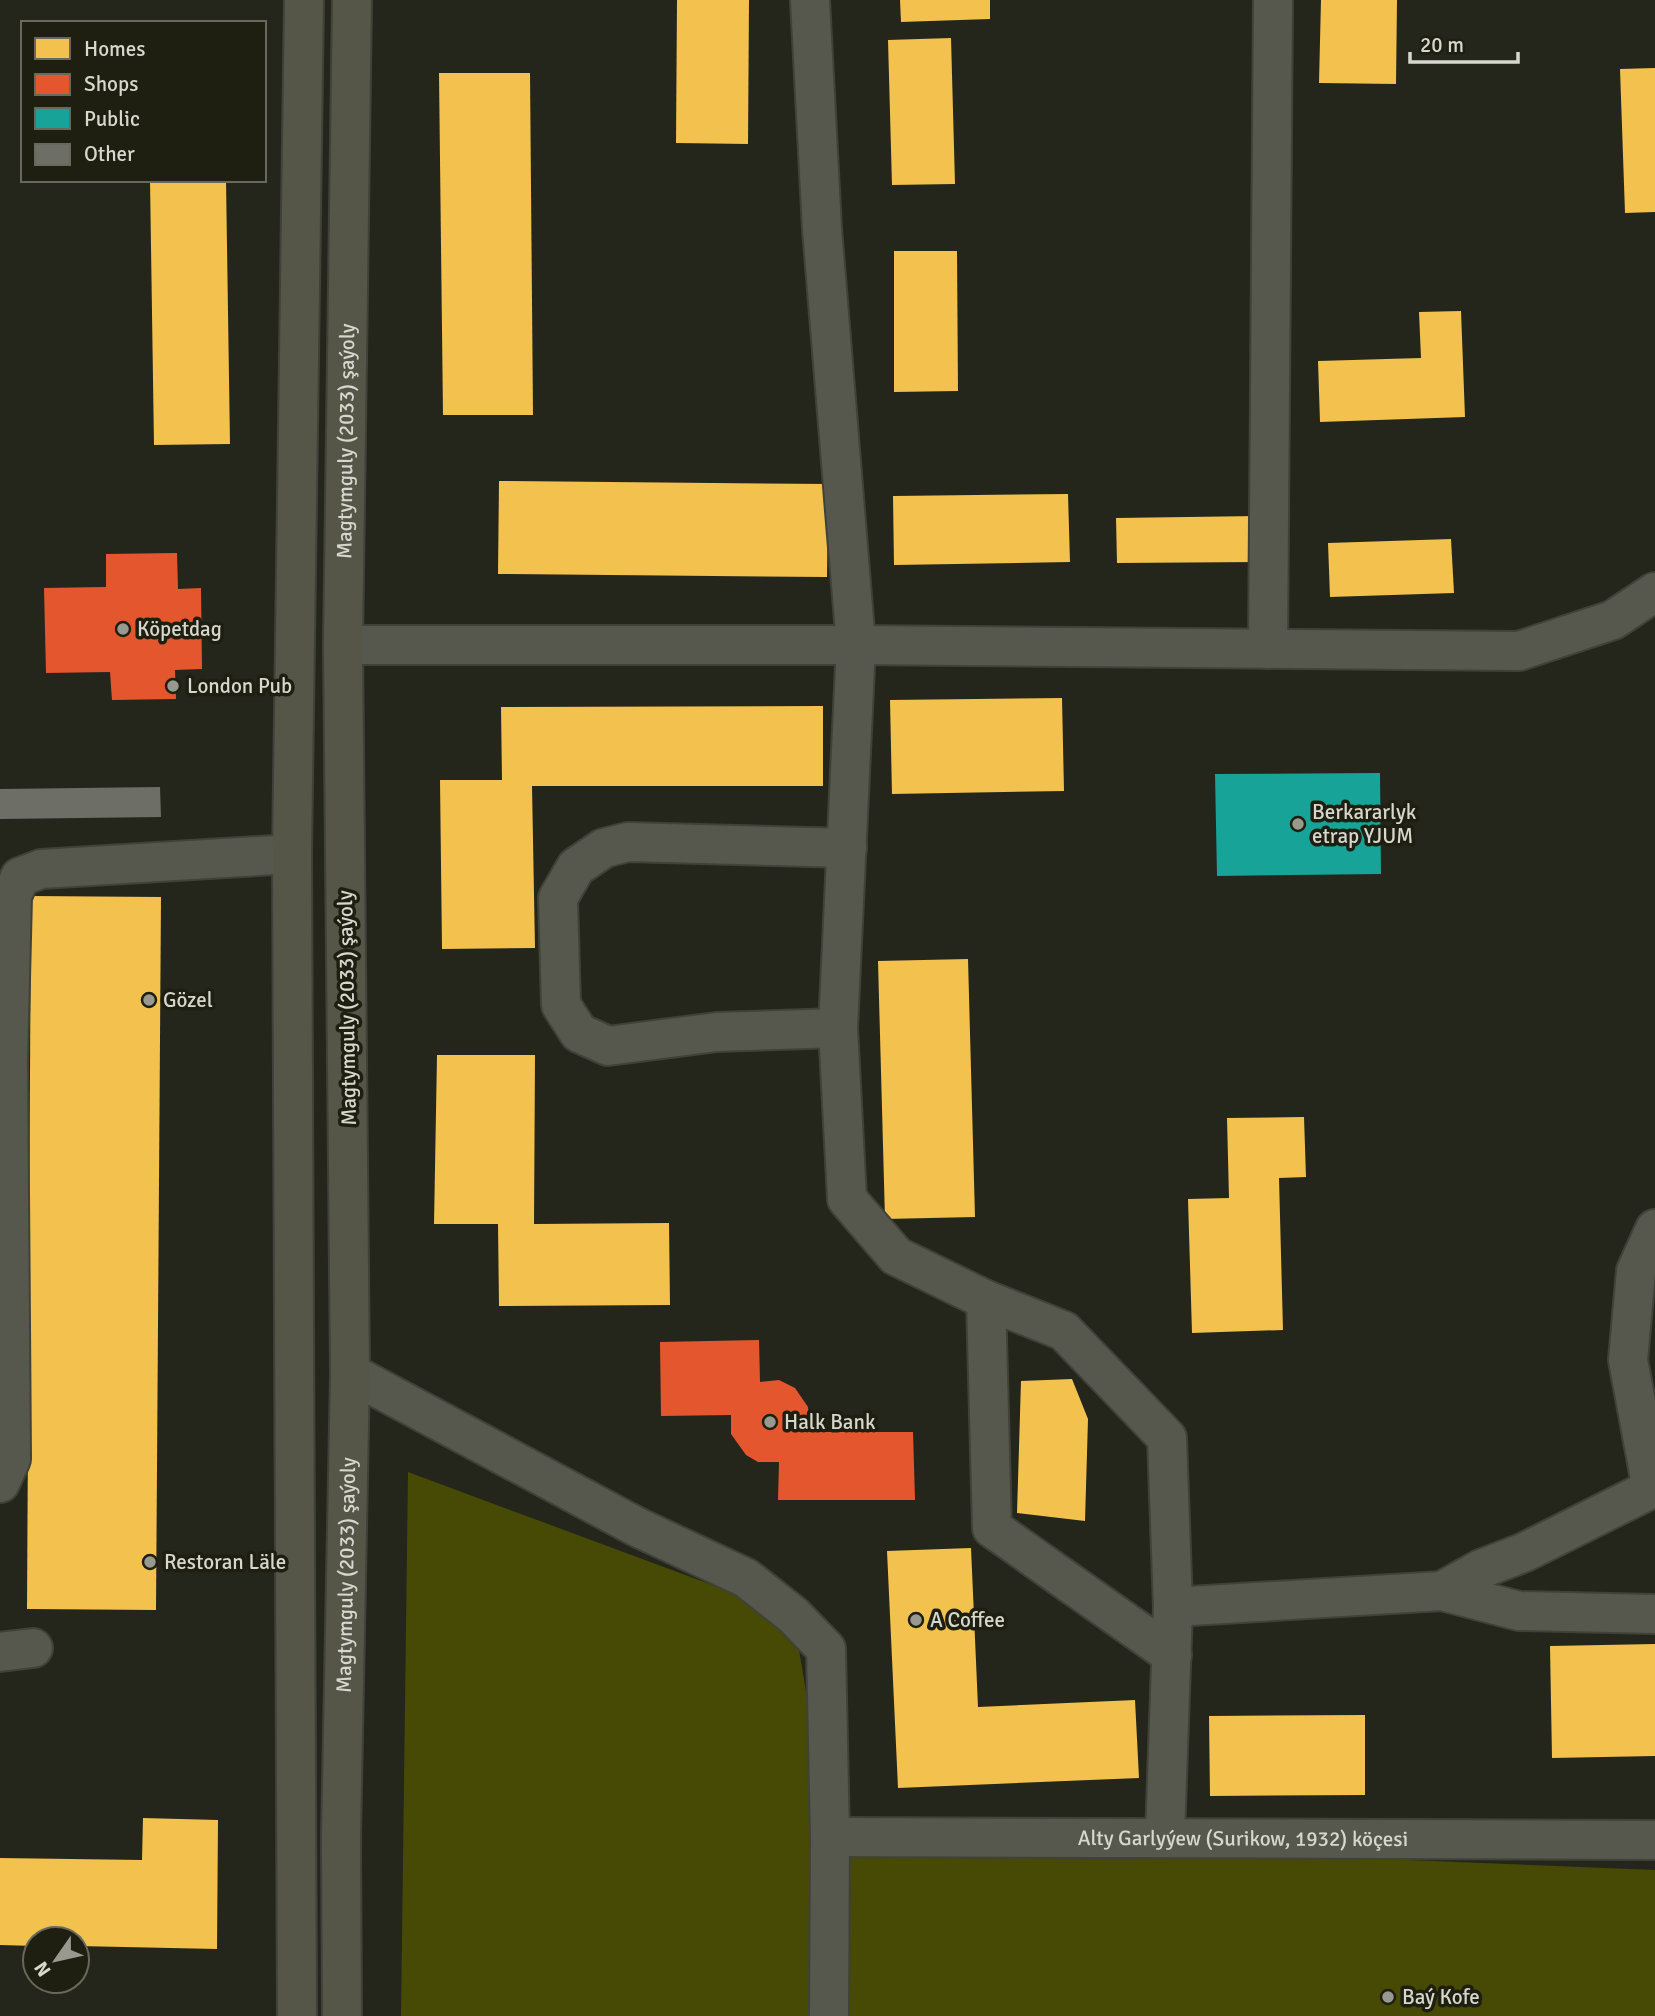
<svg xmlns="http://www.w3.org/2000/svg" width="1655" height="2016" viewBox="0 0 1655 2016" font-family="Signika,sans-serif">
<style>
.green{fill:#474a05}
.homes{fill:#f2c14e}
.shops{fill:#e4572e}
.public{fill:#17a398}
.building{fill:#6d6e66}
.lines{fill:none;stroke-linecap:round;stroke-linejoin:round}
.minor-casing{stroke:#404139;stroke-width:42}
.major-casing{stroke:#404139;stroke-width:42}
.minor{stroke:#57584d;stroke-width:38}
.major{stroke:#555648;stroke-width:38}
.poi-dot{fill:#98998f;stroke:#1e1f10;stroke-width:2.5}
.labels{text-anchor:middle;stroke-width:7;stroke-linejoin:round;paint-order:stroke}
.street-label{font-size:21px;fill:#d6d7cd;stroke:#1e1f10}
.poi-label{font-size:21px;fill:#d6d7cd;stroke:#1e1f10;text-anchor:start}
</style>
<rect width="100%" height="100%" fill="#24261c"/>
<!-- green -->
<polygon class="green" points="408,1472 793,1615 831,1837 1655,1870 1655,2016 401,2016"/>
<!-- homes -->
<g class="homes">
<polygon points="677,0 749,0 748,144 676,143"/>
<polygon points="900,0 990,0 990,19 901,22"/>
<polygon points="1321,0 1397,0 1396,84 1319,83"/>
<polygon points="951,38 955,184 892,185 888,40"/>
<polygon points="1655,68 1655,212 1625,213 1620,69"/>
<polygon points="439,73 530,73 533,415 443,415"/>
<polygon points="150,180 226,180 230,444 154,445"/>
<polygon points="894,251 957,251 958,391 894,392"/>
<polygon points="1461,311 1465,417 1320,422 1318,361 1421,358 1419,312"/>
<polygon points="499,481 828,484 827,577 498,574"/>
<polygon points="1068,494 1070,562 894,565 893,496"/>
<polygon points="1258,516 1258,562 1117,563 1116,518"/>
<polygon points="1451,539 1454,593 1330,597 1328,543"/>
<polygon points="1062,698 1064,791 892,794 890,700"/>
<polygon points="823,706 823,786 532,786 535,948 442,949 440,780 502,780 501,707"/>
<polygon points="31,896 161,897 156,1610 27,1609"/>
<polygon points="968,959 975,1217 885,1219 878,961"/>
<polygon points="437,1055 535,1055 534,1224 669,1223 670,1305 499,1306 498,1224 434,1224"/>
<polygon points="1304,1117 1306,1177 1279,1178 1283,1330 1192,1333 1188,1199 1229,1198 1227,1118"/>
<polygon points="1072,1379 1088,1419 1085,1521 1017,1513 1021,1381"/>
<polygon points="971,1548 978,1707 1135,1700 1139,1778 898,1788 887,1551"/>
<polygon points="1655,1644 1655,1756 1552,1758 1550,1646"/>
<polygon points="1365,1715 1365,1795 1210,1796 1209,1716"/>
<polygon points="143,1818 218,1820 217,1949 77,1946 77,1939 35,1939 35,1946 0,1945 0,1858 142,1860"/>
</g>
<!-- shops -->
<g class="shops">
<polygon points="177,553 178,589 201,588 202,669 175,670 176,699 112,700 110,672 46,673 44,588 106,587 106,554"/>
<polygon points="759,1340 760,1382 779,1380 795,1388 808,1407 810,1432 913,1432 915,1500 778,1500 779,1462 758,1462 746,1455 731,1434 731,1415 661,1416 660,1342"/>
</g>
<!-- public -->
<polygon class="public" points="1380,773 1381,874 1217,876 1215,774"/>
<!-- building -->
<polygon class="building" points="160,787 161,817 0,819 0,789"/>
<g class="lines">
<!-- minor casing -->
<g class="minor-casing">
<g id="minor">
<polyline points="810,0 822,229 856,645 838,1028 847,1199 896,1256 986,1300 1064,1331 1167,1438 1173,1607"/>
<polyline points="343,645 856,645 1519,651 1613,620 1655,592"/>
<polyline points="1268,649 1273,0"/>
<polyline points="838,1028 717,1032 608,1046 579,1033 561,1005 558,898 576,867 604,848 628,842 847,848"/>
<polyline points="986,1300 992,1528 1172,1655"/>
<polyline points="350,1373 637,1527 746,1578 793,1615 826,1649 830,1837 829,2016"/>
<polyline points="0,1483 11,1459 8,1060 12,896 20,877 41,869 292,854"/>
<polyline points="1652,1489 1628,1360 1636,1271 1655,1229"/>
<polyline points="1442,1591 1481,1569 1525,1552 1655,1487"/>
<polyline points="0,1652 33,1648"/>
<polyline points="1165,1836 1173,1607 1442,1591 1519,1611 1655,1614"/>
<path id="s1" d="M830,1837L1655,1840"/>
</g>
</g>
<!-- major casing -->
<g class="major-casing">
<g id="major">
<polyline points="297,2016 292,854 304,0"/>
<path id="s2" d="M342,2016L341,1837L350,1373L343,645L352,0"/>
</g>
</g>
<!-- minor -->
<use href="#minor" class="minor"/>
<!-- major -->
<use href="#major" class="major"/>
</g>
<!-- markers -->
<g class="poi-dot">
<circle cx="123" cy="629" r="7"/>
<circle cx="173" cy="686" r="7"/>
<circle cx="1298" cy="824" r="7"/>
<circle cx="149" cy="1000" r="7"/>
<circle cx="770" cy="1422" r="7"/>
<circle cx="150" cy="1562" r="7"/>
<circle cx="916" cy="1620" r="7"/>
<circle cx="1388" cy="1997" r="7"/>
</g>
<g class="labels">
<!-- street labels -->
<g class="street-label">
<text dy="7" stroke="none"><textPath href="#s2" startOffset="1575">Magtymguly (2033) şaýoly</textPath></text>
<text transform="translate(347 1008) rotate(-91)" y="7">Magtymguly (2033) şaýoly</text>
<text dy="7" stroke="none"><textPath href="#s2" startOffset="441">Magtymguly (2033) şaýoly</textPath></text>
<text dy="7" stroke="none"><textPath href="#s1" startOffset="413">Alty Garlyýew (Surikow, 1932) köçesi</textPath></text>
</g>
<!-- poi labels -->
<g class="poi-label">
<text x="137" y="636">Köpetdag</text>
<text x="187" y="693">London Pub</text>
<text x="1312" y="819">Berkararlyk<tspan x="1312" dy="24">etrap YJUM</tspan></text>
<text x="163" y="1007">Gözel</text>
<text x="784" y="1429">Halk Bank</text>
<text x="164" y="1569">Restoran Läle</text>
<text x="930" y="1627">A Coffee</text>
<text x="1402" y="2004">Baý Kofe</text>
</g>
</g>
<!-- legend -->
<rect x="21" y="21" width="245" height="161" fill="#1e1f10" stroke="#68695c" stroke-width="2"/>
<rect x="35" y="38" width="35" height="21" fill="#f2c14e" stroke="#68695c" stroke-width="2"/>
<text x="84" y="56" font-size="21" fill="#d6d7cd">Homes</text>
<rect x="35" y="74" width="35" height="21" fill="#e4572e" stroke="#68695c" stroke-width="2"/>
<text x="84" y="91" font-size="21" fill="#d6d7cd">Shops</text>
<rect x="35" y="108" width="35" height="21" fill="#17a398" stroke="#68695c" stroke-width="2"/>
<text x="84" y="126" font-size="21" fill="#d6d7cd">Public</text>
<rect x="35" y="144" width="35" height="21" fill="#6d6e66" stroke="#68695c" stroke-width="2"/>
<text x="84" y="161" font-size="21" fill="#d6d7cd">Other</text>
<!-- north arrow -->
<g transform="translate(56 1960) rotate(236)"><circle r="33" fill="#1e1f10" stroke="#68695c" stroke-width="2"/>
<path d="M0-5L12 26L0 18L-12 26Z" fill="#98998f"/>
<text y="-10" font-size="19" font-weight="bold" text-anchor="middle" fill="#d6d7cd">N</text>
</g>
<!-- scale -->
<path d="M1410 52v10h108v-10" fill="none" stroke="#d6d7cd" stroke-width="3.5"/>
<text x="1420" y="52" font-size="21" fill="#d6d7cd" stroke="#1e1f10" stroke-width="5" paint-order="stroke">20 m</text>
</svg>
